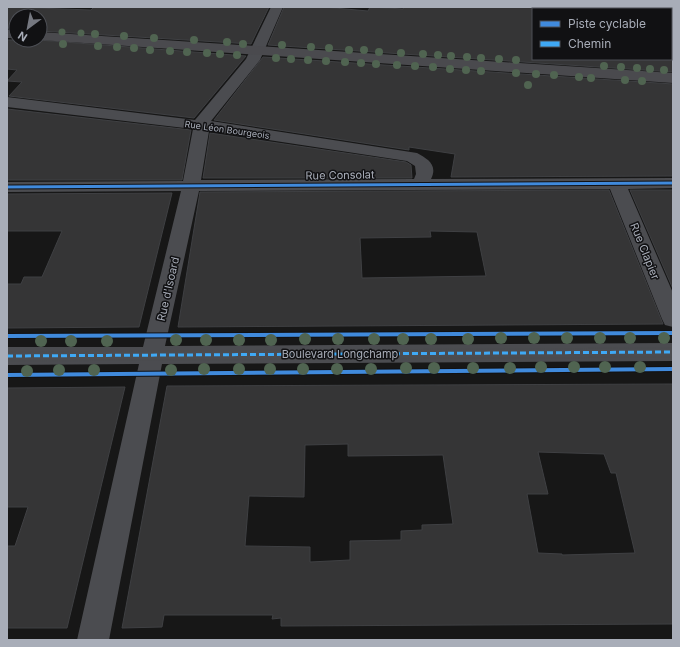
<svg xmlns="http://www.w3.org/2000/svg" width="680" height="647" viewBox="0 0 680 647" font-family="Inter,sans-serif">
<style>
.built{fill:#212123}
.building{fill:#353536;stroke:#3f4043;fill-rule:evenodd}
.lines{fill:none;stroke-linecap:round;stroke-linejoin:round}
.street{fill:#4b4c50;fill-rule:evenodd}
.secondary{fill:#4a4a4e;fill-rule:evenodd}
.tram{stroke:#4b4c4f;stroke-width:1}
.quiet{stroke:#3fa9f5;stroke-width:3;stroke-dasharray:6 3;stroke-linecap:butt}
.cycleway-far1-casing{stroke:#111113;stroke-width:5}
.cycleway-casing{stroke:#111113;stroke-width:6}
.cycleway-far1{stroke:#408adc;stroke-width:3}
.cycleway{stroke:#408adc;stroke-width:4}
.tree{fill:#506451}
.labels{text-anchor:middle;stroke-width:3;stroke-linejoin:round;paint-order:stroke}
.far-street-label{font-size:9px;fill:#a8adb8;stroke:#111113}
.street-label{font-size:11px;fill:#a8adb8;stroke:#111113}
</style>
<rect width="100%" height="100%" fill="#171717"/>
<!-- built -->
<polygon class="built" points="530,7 673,7 673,10 553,8"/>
<!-- building -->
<g class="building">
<polygon points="7,7 91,10 94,7 269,7 251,44 40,31 40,16 16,16 16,28 7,28"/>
<polygon points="284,7 323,7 368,11 370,7 403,9 404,7 533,7 533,59 673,59 673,72 268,45"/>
<polygon points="7,40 38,40 246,56 194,118 9,96 22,82 7,81 17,70 7,69"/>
<polygon points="263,57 673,84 673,176 451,177 455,154 409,147 409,150 214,120"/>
<polygon points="7,109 191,130 182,180 7,180"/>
<polygon points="210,133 406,162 411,165 412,178 203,178"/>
<path d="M609,190L663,324L178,327L200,192ZM430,231L477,232L486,276L362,278L360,238L431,237Z"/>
<polygon points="630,190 673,190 673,289"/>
<polygon points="172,193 139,327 7,328 7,284 21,284 24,277 42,277 62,231 7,231 7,194"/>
<path d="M673,384V624L281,626V618L272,619L273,615H164L162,627L122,628L167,386ZM348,444V456L443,455L453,524L422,525V530L401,531V540L350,541V560L310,562V547L245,546L249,496L304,497L305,445ZM538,452L604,454L611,473H616L635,553L562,555V554L538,553L527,494H548Z"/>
<polygon points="125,387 67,628 7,628 7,546 15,546 28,507 7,507 7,388"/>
</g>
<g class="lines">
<!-- street -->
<path class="street" d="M271,7H283L260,60L211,121L417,153C428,159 438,165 431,179L673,178V188L628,189L673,293V327L665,325L662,319L610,189L199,191L165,346L673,343V361L162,364L109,640H77L139,364L7,365V347H143L181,191L7,192V182L183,181L193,129L7,107V97L195,120L246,59ZM209,131L407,161L415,166L416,174L414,179L201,180Z"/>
<!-- secondary -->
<g class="secondary">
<rect x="7" y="30" width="9" height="8"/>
<polygon points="40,32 673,73 673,83 40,40"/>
</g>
<!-- tram -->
<g class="tram">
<polyline points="7,352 673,348"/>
<polyline points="7,361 673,357"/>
</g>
<!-- quiet -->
<polyline class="quiet" points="7,356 673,352"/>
<!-- cycleway-far1 casing -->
<g class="cycleway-far1-casing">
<polyline id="cycleway-far1" points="7,187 673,183"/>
</g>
<!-- cycleway casing -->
<g class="cycleway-casing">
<g id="cycleway">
<polyline points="7,336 673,333"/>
<polyline points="7,375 673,369"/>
</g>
</g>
<!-- cycleway-far1 -->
<use href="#cycleway-far1" class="cycleway-far1"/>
<!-- cycleway -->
<use href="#cycleway" class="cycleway"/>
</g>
<!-- trees -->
<g class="tree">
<circle cx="62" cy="32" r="3.5"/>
<circle cx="81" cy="33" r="3.5"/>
<circle cx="95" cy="34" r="4"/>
<circle cx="124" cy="36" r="4"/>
<circle cx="154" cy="38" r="4"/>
<circle cx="194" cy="40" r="4"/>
<circle cx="227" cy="42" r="4"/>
<circle cx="63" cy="44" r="4"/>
<circle cx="243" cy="44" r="4"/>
<circle cx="282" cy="45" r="4"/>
<circle cx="98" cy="46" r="4"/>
<circle cx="117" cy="47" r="4"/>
<circle cx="311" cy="47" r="4"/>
<circle cx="134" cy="48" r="4"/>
<circle cx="329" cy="48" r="4"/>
<circle cx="150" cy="50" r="4"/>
<circle cx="349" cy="50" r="4"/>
<circle cx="364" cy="50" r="4"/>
<circle cx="170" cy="51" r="4"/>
<circle cx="187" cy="52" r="4"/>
<circle cx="379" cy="52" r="4"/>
<circle cx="207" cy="53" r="4"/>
<circle cx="401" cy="53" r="4"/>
<circle cx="220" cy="54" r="4"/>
<circle cx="423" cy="54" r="4"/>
<circle cx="237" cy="55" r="4"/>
<circle cx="438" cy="55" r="4"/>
<circle cx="451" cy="56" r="4"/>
<circle cx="467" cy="57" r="4"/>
<circle cx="276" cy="58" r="4"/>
<circle cx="481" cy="58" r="4"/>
<circle cx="291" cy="59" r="4"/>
<circle cx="499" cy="59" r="4"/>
<circle cx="308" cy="60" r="4"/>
<circle cx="516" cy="60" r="4"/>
<circle cx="326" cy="61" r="4"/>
<circle cx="345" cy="62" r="4"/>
<circle cx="361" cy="63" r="4"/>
<circle cx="376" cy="64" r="4"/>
<circle cx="397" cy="65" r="4"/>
<circle cx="415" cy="66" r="4"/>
<circle cx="604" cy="66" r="4"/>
<circle cx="433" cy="67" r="4"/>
<circle cx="621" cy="67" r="4"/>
<circle cx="637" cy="68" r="4"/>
<circle cx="450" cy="69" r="4"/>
<circle cx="650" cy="69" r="4"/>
<circle cx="466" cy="70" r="4"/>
<circle cx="664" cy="70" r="4"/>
<circle cx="481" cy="71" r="4"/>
<circle cx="516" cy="73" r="4"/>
<circle cx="536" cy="74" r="4"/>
<circle cx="554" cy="75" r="4"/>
<circle cx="579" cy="77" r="4"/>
<circle cx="591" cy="78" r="4"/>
<circle cx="625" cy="80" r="4"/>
<circle cx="642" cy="81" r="4"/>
<circle cx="528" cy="85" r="4"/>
<circle cx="501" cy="338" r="6"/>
<circle cx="534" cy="338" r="6"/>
<circle cx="567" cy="338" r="6"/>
<circle cx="600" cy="338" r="6"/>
<circle cx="630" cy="338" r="6"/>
<circle cx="664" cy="338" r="6"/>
<circle cx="305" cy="339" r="6"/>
<circle cx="338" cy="339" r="6"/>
<circle cx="374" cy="339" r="6"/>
<circle cx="403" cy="339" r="6"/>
<circle cx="431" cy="339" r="6"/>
<circle cx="468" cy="339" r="6"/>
<circle cx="176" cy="340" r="6"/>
<circle cx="206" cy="340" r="6"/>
<circle cx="239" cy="340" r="6"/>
<circle cx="271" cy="340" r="6"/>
<circle cx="41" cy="341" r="6"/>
<circle cx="71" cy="341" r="6"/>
<circle cx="107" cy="341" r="6"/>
<circle cx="541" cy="367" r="6"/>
<circle cx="574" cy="367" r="6"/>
<circle cx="605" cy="367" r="6"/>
<circle cx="640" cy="367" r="6"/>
<circle cx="406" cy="368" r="6"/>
<circle cx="434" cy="368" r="6"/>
<circle cx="473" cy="368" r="6"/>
<circle cx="510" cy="368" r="6"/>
<circle cx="204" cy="369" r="6"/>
<circle cx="239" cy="369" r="6"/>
<circle cx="270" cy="369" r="6"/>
<circle cx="303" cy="369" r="6"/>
<circle cx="337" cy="369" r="6"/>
<circle cx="371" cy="369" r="6"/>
<circle cx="59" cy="370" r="6"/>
<circle cx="94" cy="370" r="6"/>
<circle cx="171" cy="370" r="6"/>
<circle cx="27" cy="371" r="6"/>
</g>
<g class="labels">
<!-- far-street labels -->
<g class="far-street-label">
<text transform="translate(227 130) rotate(8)" y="3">Rue Léon Bourgeois</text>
</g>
<!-- street labels -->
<g class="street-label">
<text transform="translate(340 175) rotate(-1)" y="4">Rue Consolat</text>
<text transform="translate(645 251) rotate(68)" y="4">Rue Clapier</text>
<text transform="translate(168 289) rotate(-77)" y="4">Rue d'Isoard</text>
<text x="340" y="358">Boulevard Longchamp</text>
</g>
</g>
<!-- border -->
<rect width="680" height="647" fill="none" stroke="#a8adb8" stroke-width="16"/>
<!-- legend -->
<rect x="532" y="8" width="140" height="52" fill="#111113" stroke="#4d4f55"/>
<rect x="540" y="21" width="20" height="6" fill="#408adc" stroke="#4d4f55"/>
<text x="568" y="28" font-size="12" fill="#a8adb8">Piste cyclable</text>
<rect x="540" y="41" width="20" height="6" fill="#3fa9f5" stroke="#4d4f55"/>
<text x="568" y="48" font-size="12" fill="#a8adb8">Chemin</text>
<!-- north arrow -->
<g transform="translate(28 28) rotate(212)"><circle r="19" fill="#111113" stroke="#4d4f55"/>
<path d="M0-3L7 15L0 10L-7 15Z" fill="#757880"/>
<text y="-6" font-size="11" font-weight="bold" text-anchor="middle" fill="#a8adb8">N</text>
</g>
</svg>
